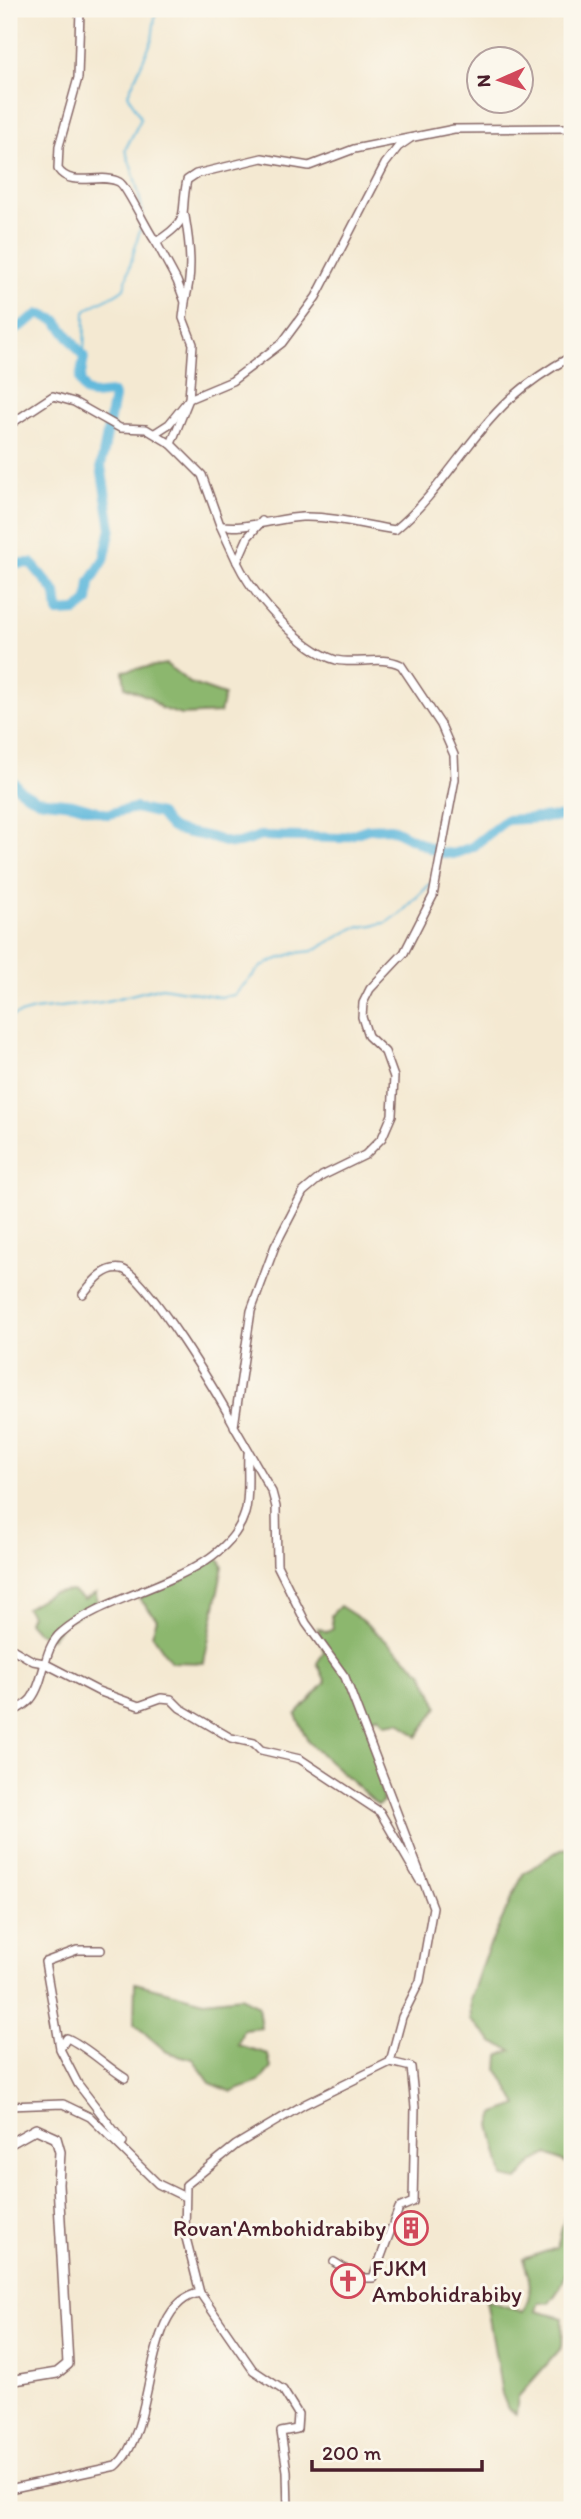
<svg xmlns="http://www.w3.org/2000/svg" width="581" height="2519" viewBox="0 0 581 2519" font-family="Itim,sans-serif">
<style>
.forest{fill:#8cb76e;stroke:#6b6b4c;stroke-width:2}
.lines{fill:none;stroke-linecap:round;stroke-linejoin:round}
.stream{stroke:#5db7db;stroke-width:2}
.river{stroke:#5db7db;stroke-width:10}
.minor-casing{stroke:#866665;stroke-width:10}
.major-casing{stroke:#866665;stroke-width:12}
.minor{stroke:#fff;stroke-width:7}
.major{stroke:#fff;stroke-width:9}
.labels{text-anchor:middle;stroke-width:6;stroke-linejoin:round;paint-order:stroke}
.poi-label{font-size:23px;fill:#4a1f2b;stroke:#fbf7ec;text-anchor:end}
</style>
<rect width="100%" height="100%" fill="#fbf7ec"/>
<filter id="ink" filterUnits="userSpaceOnUse"><feTurbulence type="fractalNoise" baseFrequency=".0143" numOctaves="2"/><feDisplacementMap in="SourceGraphic" scale="14" xChannelSelector="R" yChannelSelector="G"/><feConvolveMatrix kernelMatrix="1 2 1 2 8 2 1 2 1" color-interpolation-filters="sRGB"/></filter>
<filter id="wash" filterUnits="userSpaceOnUse"><feTurbulence type="fractalNoise" baseFrequency=".00686" numOctaves="4" result="noise"/><feDisplacementMap in="SourceGraphic" scale="28" xChannelSelector="R" yChannelSelector="G"/><feGaussianBlur stdDeviation="1.57" result="paint"/><feColorMatrix in="noise" values="0 0 0 0 0 0 0 0 0 0 0 0 0 0 0 0 0 1.4 0 .05"/><feComposite in="paint" operator="in"/></filter>
<g filter="url(#wash)">
<rect width="100%" height="100%" fill="#f4e9d2"/>
<!-- forest -->
<g class="forest">
<polygon points="166,664 190,683 224,695 220,713 181,715 161,708 149,697 125,687 123,671"/>
<polygon points="218,1558 223,1566 204,1663 171,1662 152,1634 157,1619 139,1598"/>
<polygon points="72,1591 84,1599 96,1593 97,1604 64,1623 51,1638 37,1632 28,1622 31,1615 26,1608 51,1593"/>
<polygon points="340,1606 362,1620 423,1673 438,1707 417,1737 400,1722 385,1724 379,1716 369,1720 383,1801 378,1805 308,1742 296,1715 326,1682 317,1663 324,1652 318,1628 327,1632 333,1629 331,1615"/>
<polygon points="572,1848 572,2173 567,2163 548,2154 533,2162 518,2180 503,2177 491,2125 495,2113 518,2105 498,2070 499,2056 512,2050 494,2043 471,2020 470,2000 484,1958 523,1874 561,1849"/>
<polygon points="135,1983 204,2001 241,1997 258,2006 261,2028 243,2030 238,2045 268,2054 271,2068 259,2082 232,2092 210,2083 193,2059 167,2052 134,2024"/>
<path d="M572,2189V2265H567C565,2281 559,2291 549,2303L539,2302L536,2311L563,2318L562,2347L518,2397L516,2414L508,2409L502,2394L486,2300L523,2312C533,2292 531,2280 523,2259L557,2248Z"/>
</g>
<g class="lines">
<!-- stream -->
<g class="stream">
<path d="M143,213C138,191 134,171 125,150L141,119L128,94L152,40L156,9"/>
<path d="M84,357L85,312C95,301 112,299 124,288L142,222"/>
<polyline points="9,1017 34,1010 103,1002 162,987 221,997 234,995 261,967 270,962 295,953 313,951 354,928 385,923 399,915 432,882"/>
</g>
<!-- river -->
<g class="river">
<polyline points="9,334 39,314 56,320 84,357 80,380 85,391 92,395 113,393 114,397 101,466 111,528 104,560 90,582 88,601 76,611 58,612 56,593 31,563 9,564"/>
<path d="M9,777L20,790L37,800L73,804L107,814L135,808L160,814C170,833 182,831 201,835C231,841 225,850 260,836L341,838L368,829L390,828L438,852L453,854L472,847L506,820L572,816"/>
</g>
</g>
</g>
<g filter="url(#ink)">
<g class="lines">
<!-- minor casing -->
<g class="minor-casing">
<g id="minor">
<path d="M80,9L78,78L59,146L58,169C71,189 102,172 119,182C127,186 147,231 156,242C193,218 179,217 187,180L196,174L262,158L309,166L354,149L454,129L572,128"/>
<polyline points="156,242 177,281 185,302 183,318 193,344 189,399 171,444"/>
<path d="M185,301C193,273 190,245 185,216"/>
<path d="M9,425L53,396L74,402L120,428L146,429L171,444L202,475L220,525C240,531 278,518 302,517C333,516 364,525 395,530C440,493 467,439 510,399C529,382 550,368 572,356"/>
<polyline points="155,433 169,424 189,399 232,381 282,343 316,297 385,164 398,147 411,138"/>
<path d="M262,521L248,537L237,562C252,594 301,650 336,660C357,665 381,655 401,665L441,725L454,755L455,779L433,896L404,953L370,989L363,1003L362,1017L368,1036L385,1052L394,1077L392,1115L382,1138L365,1155L322,1176L303,1192L275,1246L251,1311L234,1426L272,1492L276,1507L277,1565L306,1623L345,1677L433,1907L420,1981L402,2017L390,2062L305,2104L236,2145L186,2185L185,2234L200,2293L253,2370L283,2390L298,2414L297,2429L281,2432L287,2471L288,2510"/>
<polyline points="220,525 237,562"/>
<path d="M83,1294C92,1283 105,1265 122,1269C147,1276 219,1397 233,1423"/>
<polyline points="9,1647 33,1661 44,1663 98,1691 139,1706 161,1698 171,1699 180,1708 231,1738 254,1743 261,1750 300,1759 380,1812 420,1881"/>
<path d="M9,1714C16,1710 26,1705 31,1699C46,1680 42,1648 62,1632C111,1589 224,1581 245,1513C250,1496 247,1472 248,1454"/>
<polyline points="60,2048 45,1962 77,1950 101,1950"/>
<polyline points="9,2106 63,2104 90,2117 158,2184 183,2196"/>
<path d="M123,2142L78,2084L60,2049L67,2038C86,2046 107,2067 125,2078"/>
<polyline points="334,2262 360,2278 373,2278 399,2208 413,2202 415,2107 411,2067 390,2062"/>
<path d="M9,2489L116,2466C159,2429 140,2302 200,2293"/>
</g>
</g>
<!-- major casing -->
<g class="major-casing">
<polyline id="major" points="9,2144 36,2129 56,2138 60,2152 58,2184 68,2364 57,2373 9,2381"/>
</g>
<!-- minor -->
<use href="#minor" class="minor"/>
<!-- major -->
<use href="#major" class="major"/>
</g>
</g>
<!-- icons -->
<defs>
<g id="building-ring" transform="scale(1.75)"><circle r="9.5" fill="#fbf7ec" stroke="#d1495b" stroke-width="1.5"/><path d="M-4-6H4V6H1V3H-1V6H-4ZM-2.5-4.3h1.7v1.8h-1.7ZM.8-4.3h1.7v1.8H.8ZM-2.5-1h1.7V.8h-1.7ZM.8-1h1.7V.8H.8Z" fill="#d1495b"/></g>
<g id="church-ring" transform="scale(1.75)"><circle r="9.5" fill="#fbf7ec" stroke="#d1495b" stroke-width="1.5"/><path d="M-1.2-6h2.4v3.5h3.3v2.4h-3.3V6h-2.4V-.1h-3.3v-2.4h3.3Z" fill="#d1495b"/></g>
</defs>
<g fill-rule="evenodd">
<use href="#building-ring" x="411" y="2228"/>
<use href="#church-ring" x="348" y="2281"/>
</g>
<g class="labels">
<!-- poi labels -->
<g class="poi-label">
<text x="386" y="2236">Rovan'Ambohidrabiby</text>
<text x="372" y="2276" text-anchor="start">FJKM<tspan x="372" dy="26">Ambohidrabiby</tspan></text>
</g>
</g>
<!-- margin -->
<rect width="581" height="2519" fill="none" stroke="#fbf7ec" stroke-width="35"/>
<!-- north arrow -->
<g transform="translate(500 80) rotate(267)"><circle r="33" fill="#fbf7ec" stroke="#b4a19f" stroke-width="2"/>
<path d="M0-5L12 26L0 18L-12 26Z" fill="#d1495b"/>
<text y="-10" font-size="19" font-weight="bold" text-anchor="middle" fill="#4a1f2b">N</text>
</g>
<!-- scale -->
<path d="M312 2460v10h170v-10" fill="none" stroke="#4a1f2b" stroke-width="3.5"/>
<text x="322" y="2460" font-size="21" fill="#4a1f2b" stroke="#fbf7ec" stroke-width="5" paint-order="stroke">200 m</text>
</svg>
